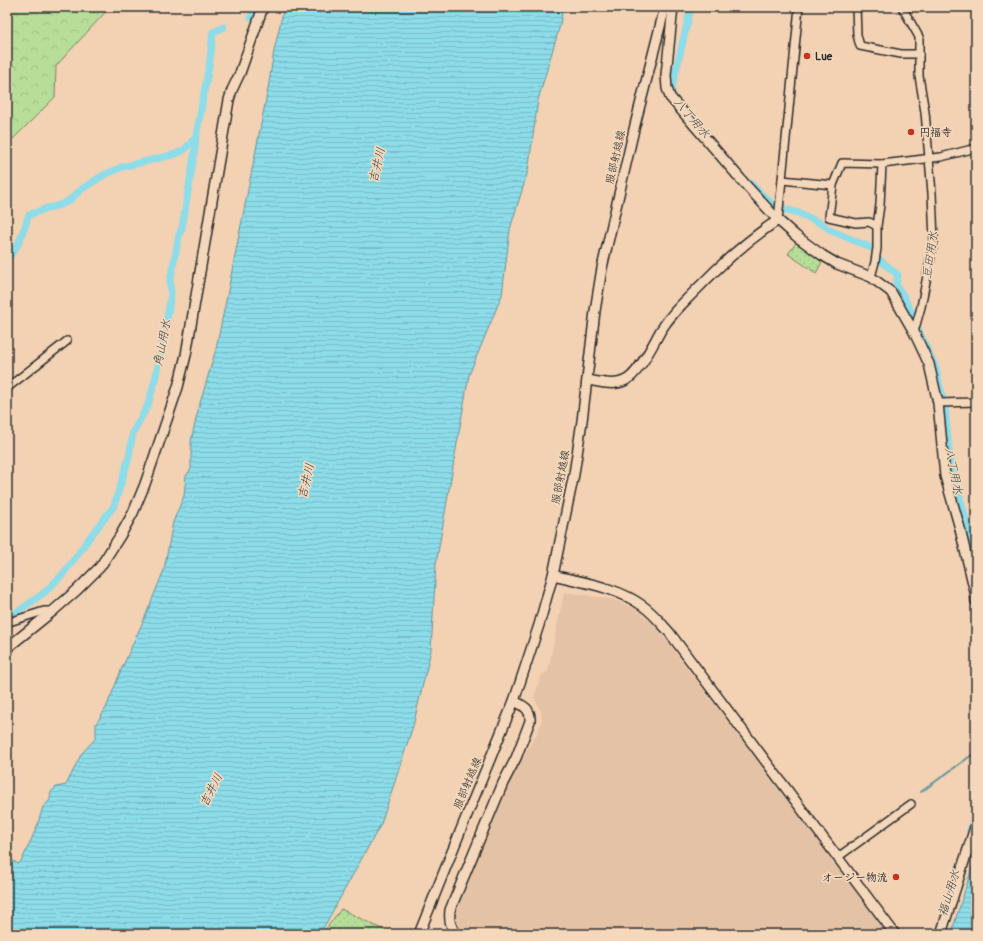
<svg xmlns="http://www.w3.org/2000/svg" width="983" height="941" viewBox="0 0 983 941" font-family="Pangolin,'Klee One',sans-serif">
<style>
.built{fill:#e4c2a5}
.forest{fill:url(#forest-crowns);stroke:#718462}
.park{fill:url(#park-dots);stroke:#718462}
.water{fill:url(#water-rules);stroke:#65959d}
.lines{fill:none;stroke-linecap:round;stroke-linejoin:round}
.stream{stroke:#65959d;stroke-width:2}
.canal{stroke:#8cdce9;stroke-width:7}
.street-casing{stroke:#2b2b2b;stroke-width:10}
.secondary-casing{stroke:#2b2b2b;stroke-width:12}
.street{stroke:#f5d8bb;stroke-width:7}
.secondary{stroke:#f5d8bb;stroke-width:9}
.poi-dot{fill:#c8321e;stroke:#f5d8bb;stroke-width:1.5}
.labels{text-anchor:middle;stroke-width:3.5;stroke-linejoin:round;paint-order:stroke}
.poi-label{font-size:11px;font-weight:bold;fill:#2b2b2b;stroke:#f5d8bb;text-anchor:start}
.street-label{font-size:11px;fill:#2b2b2b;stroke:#f5d8bb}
.water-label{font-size:12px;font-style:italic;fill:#3a4648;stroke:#f5d8bb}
</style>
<defs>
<pattern id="forest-crowns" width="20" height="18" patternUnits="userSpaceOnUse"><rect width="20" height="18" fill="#b7de99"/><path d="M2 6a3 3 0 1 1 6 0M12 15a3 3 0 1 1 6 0" fill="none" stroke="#9ebf84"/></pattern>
<pattern id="park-dots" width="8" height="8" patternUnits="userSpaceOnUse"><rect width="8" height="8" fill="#b7de99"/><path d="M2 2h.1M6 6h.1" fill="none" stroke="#9ebf84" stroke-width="1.8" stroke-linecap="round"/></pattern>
<pattern id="water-rules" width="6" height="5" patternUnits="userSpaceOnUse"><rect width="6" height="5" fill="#8cdce9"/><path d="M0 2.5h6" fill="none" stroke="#79bdc8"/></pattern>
</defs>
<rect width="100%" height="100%" fill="#f3d1b3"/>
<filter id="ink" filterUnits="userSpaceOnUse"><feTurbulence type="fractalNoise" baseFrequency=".025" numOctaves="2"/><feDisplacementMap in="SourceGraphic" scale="8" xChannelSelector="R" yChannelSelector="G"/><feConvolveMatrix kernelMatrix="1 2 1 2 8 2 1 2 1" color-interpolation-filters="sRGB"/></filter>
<g filter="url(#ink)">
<!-- built -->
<polygon class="built" points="564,592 612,599 634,608 654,624 888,934 461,934 457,929 455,922 455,912 504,792 521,759 537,734 542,719 541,711 534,697 541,676 548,671"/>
<!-- forest -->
<polygon class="forest" points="7,7 110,7 56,66 55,97 7,145"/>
<!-- park -->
<g class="park">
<polygon points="796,243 822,262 816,273 788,254"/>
<polygon points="341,909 392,934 322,934"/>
</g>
<!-- water -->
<g class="water">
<polygon points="284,7 563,7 560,25 538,100 528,171 510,229 502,295 469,375 436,564 431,650 413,726 381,824 320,934 7,934 7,861 12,860 18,864 22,860 36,829 43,807 50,800 51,792 56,787 66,785 82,753 96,738 96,724 106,708 122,668 145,617 164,570 173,522 184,496 186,476 191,469 191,441 198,410 216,349 227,296 268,89 274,51"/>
<polygon points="976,855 976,934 951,934"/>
</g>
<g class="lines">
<!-- stream -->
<polyline class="stream" points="921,792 976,752"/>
<!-- canal -->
<g class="canal">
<polyline points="251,17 254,7"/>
<polyline points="673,95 671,92 691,7"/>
<polyline points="750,183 774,206"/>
<polyline points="784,209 799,213 822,224 832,231 874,249"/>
<path d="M7,259C20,247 23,230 29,215L47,208L57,206L67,202L82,189L102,176L122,167L176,154L184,150L196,137"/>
<polyline points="880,260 898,275 896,285 904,297 915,320"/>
<polyline points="917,327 935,366 943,399"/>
<polyline points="945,408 950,462 976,556"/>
<polyline points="7,617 20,610 45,592 63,574 78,554 89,538 114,506 129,457 133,432 148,405 155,380 166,324 171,295 170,282 179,235 182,228 194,156 196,137 210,60 213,32 224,27"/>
<polyline points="970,831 976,806"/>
</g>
<!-- street casing -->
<g class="street-casing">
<g id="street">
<polyline points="856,7 857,35 860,46 901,54 919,54"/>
<polyline points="902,7 919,37 919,76 925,112 932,193 934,240 921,307 914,332"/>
<polyline points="782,180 833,185"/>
<polyline points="778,220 799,7"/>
<polyline points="877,226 869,222 856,223 829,217 833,185 842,163 882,164"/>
<polyline points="871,277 875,262 877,248 877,226 880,205 882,164 941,157 976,148"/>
<polyline points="7,388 67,341"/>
<polyline points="938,403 976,402"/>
<polyline points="7,625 9,622 44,611 53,611"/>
<polyline points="838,857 911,804"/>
</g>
</g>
<!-- secondary casing -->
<g class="secondary-casing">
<g id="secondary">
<polyline points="673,7 666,75 667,88 670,97 744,183 778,220 796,236 822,255 837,264 871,277 891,292 914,332 929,364 938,403 945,476 959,525 975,592 976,601"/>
<path d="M588,380C599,382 613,386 624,381C638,376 653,344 661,330C672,313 683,303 697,289C722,263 748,240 778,220"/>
<path d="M553,575C584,583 617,587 643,606C653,613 661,623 669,632L895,934"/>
<polyline points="7,648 53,611 77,590 100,567 120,536 133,513 145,484 178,387 186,355 229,100 232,90 240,73 263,7"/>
<polyline points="419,934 460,832 514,701 539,625 553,575 574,474 582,421 595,311 602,268 635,125 665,7"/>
<path d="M456,934C450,926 449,920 450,910L503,783L516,758L530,721C531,709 524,706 514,701"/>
<polyline points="941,934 976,824"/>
</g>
</g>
<!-- street -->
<use href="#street" class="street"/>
<!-- secondary -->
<use href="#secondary" class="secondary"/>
</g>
</g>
<!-- markers -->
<g class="poi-dot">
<circle cx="807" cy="56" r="4"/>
<circle cx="911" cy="132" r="4"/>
<circle cx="896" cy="877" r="4"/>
</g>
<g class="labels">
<!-- poi labels -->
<g class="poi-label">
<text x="815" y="60">Lue</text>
<text x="919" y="136">円福寺</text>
<text x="888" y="881" text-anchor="end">オージー物流</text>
</g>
<!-- street labels -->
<g class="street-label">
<text transform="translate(615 157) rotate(-77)" y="4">服部射越線</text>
<text transform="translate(560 477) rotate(-79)" y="4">服部射越線</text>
<text transform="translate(467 783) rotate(-67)" y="4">服部射越線</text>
</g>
<!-- water labels -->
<g class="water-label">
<text transform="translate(692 118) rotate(50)" y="4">八丁用水</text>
<text transform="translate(377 165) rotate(-77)" y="4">吉井川</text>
<text transform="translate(930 255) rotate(-81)" y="4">豆田用水</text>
<text transform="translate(162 343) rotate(-79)" y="4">角山用水</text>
<text transform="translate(954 471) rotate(78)" y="4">八丁用水</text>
<text transform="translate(306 481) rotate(-77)" y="4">吉井川</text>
<text transform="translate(211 790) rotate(-63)" y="4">吉井川</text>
<text transform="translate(949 893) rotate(-73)" y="4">福山用水</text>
</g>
</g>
<!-- margin -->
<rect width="983" height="941" fill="none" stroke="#f5d8bb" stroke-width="24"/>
<rect x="12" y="12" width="959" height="917" fill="none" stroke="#2b2b2b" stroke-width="1.5" filter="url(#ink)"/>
</svg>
